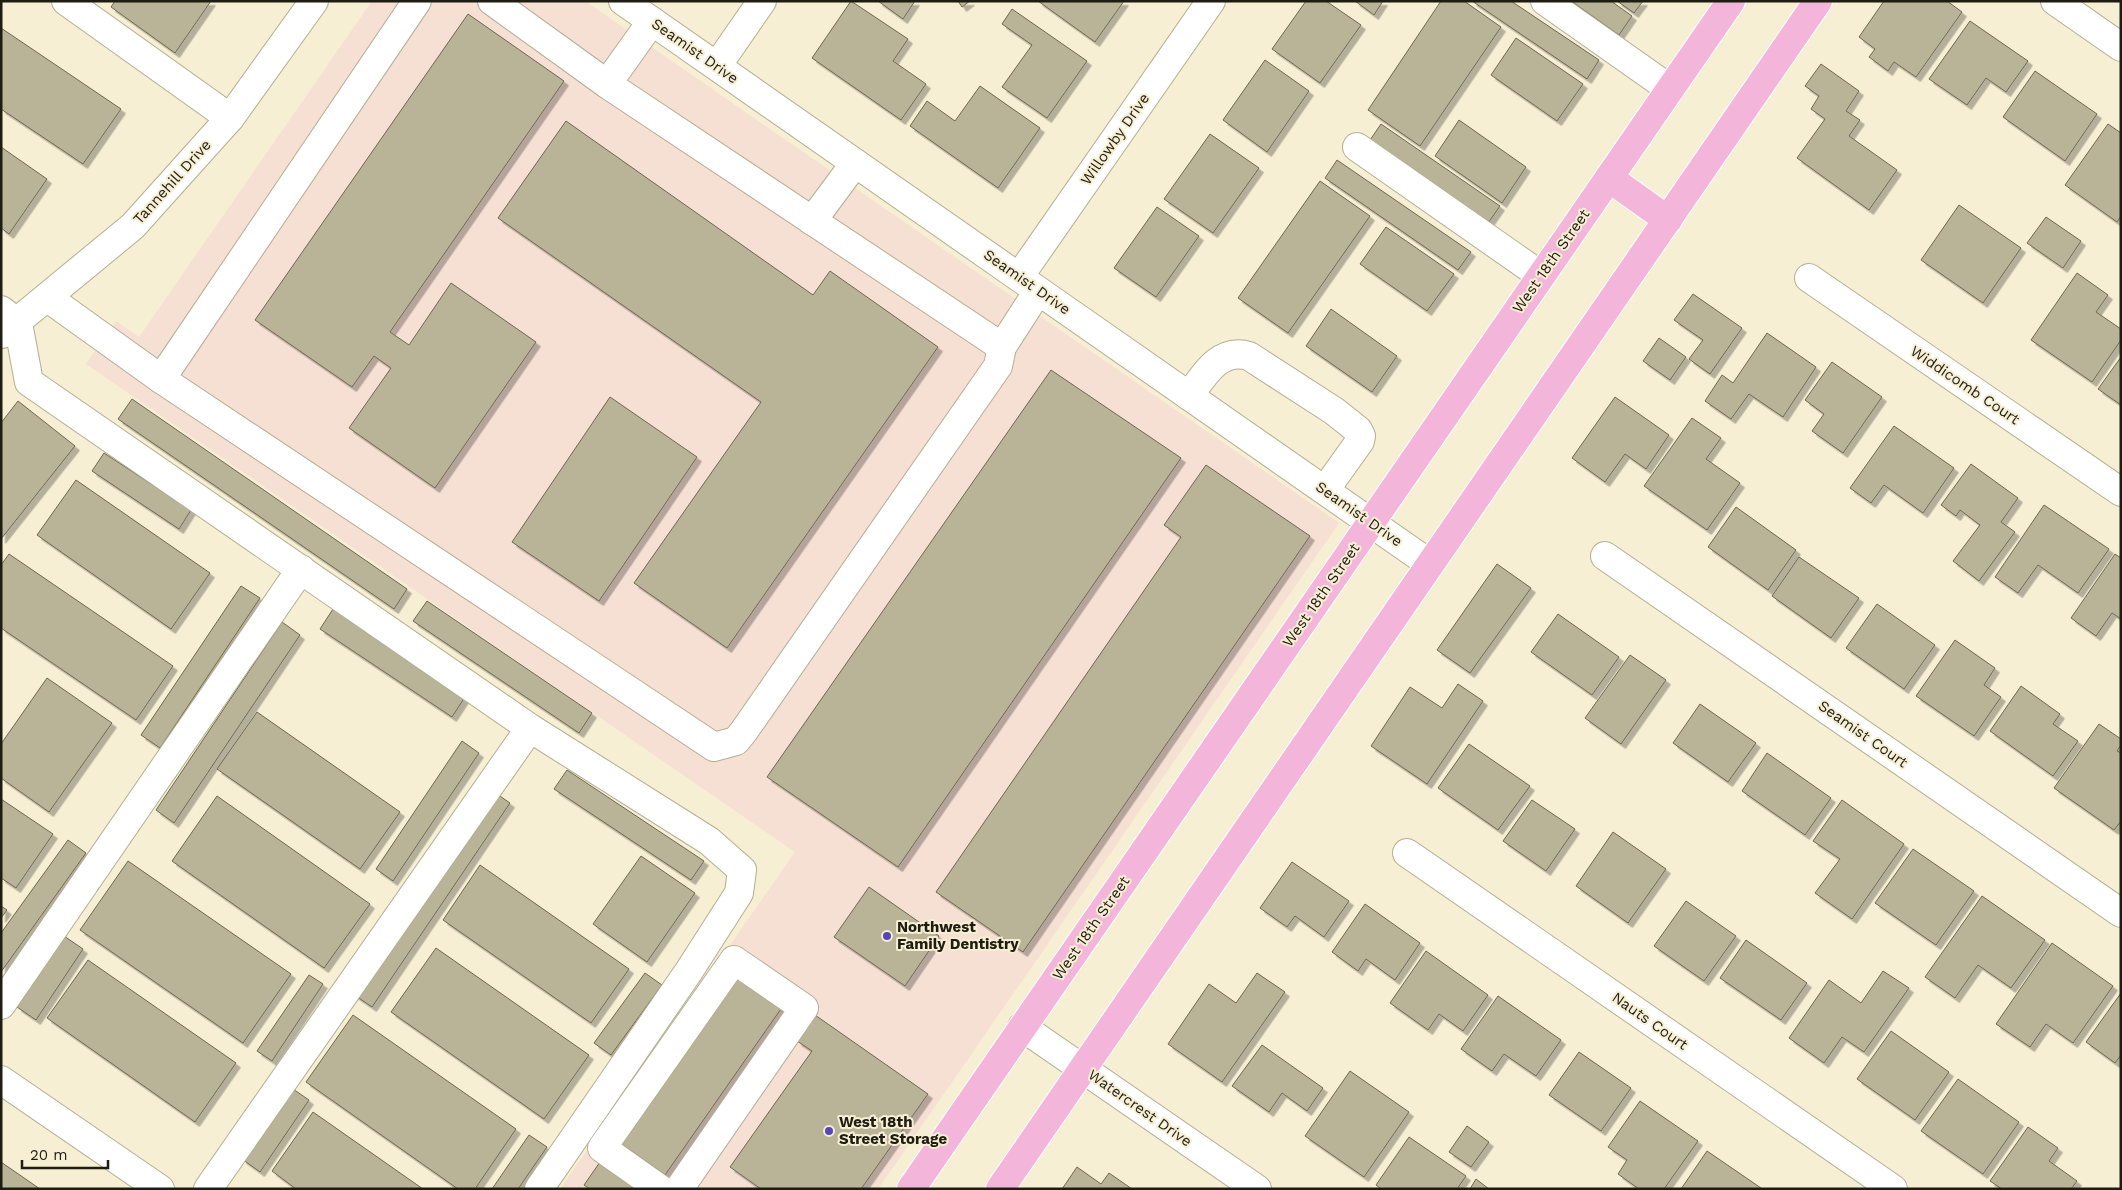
<svg xmlns="http://www.w3.org/2000/svg" width="2122" height="1190" viewBox="0 0 2122 1190" font-family="'Work Sans',sans-serif">
<style>
.commercial{fill:#f6dfd3}
.building{fill:#b9b398;stroke:#6e6850;filter:url(#shadow)}
.lines{fill:none;stroke-linecap:round;stroke-linejoin:round}
.minor-casing{stroke:#b4ae93;stroke-width:30}
.major-casing{stroke:#fff;stroke-width:30}
.minor{stroke:#fff;stroke-width:28}
.major{stroke:#f4b5da;stroke-width:28}
.poi-dot{fill:#5944bc;stroke:#f6efd3;stroke-width:2}
.labels{text-anchor:middle;stroke-width:4;stroke-linejoin:round;paint-order:stroke}
.street-label{font-size:15px;fill:#1f1c12;stroke:#f6efd3}
.poi-label{font-size:15px;font-weight:bold;fill:#1f1c12;stroke:#f6efd3;text-anchor:start}
</style>
<defs>
<filter id="shadow"><feDropShadow dx="4.5" dy="4.5" stdDeviation="0" flood-color="#0004"/></filter>
</defs>
<rect width="100%" height="100%" fill="#f6efd3"/>
<!-- commercial -->
<polygon class="commercial" points="372,1 585,1 1339,523 878,1189 560,1189 795,852 86,364 116,321 139,337"/>
<!-- building -->
<g class="building">
<polygon points="115,1 211,1 175,53 111,7"/>
<polygon points="851,1 908,39 893,61 926,84 901,120 812,58"/>
<polygon points="878,1 915,1 903,19"/>
<polygon points="958,1 970,1 962,7"/>
<polygon points="1038,1 1124,1 1095,42"/>
<polygon points="1306,1 1326,1 1361,25 1320,83 1272,49"/>
<polygon points="1355,1 1383,1 1374,15"/>
<polygon points="1441,1 1464,1 1501,27 1420,146 1368,110"/>
<polygon points="1472,1 1511,1 1599,60 1587,79"/>
<polygon points="1571,1 1611,1 1632,16 1619,35"/>
<polygon points="1617,1 1643,1 1634,13"/>
<polygon points="1884,1 1947,1 1962,12 1916,77 1894,62 1888,71 1869,57 1875,49 1859,37"/>
<polygon points="1012,9 1087,61 1047,118 1002,87 1032,45 1002,24"/>
<polygon points="468,14 564,81 390,332 409,345 451,283 536,342 435,488 349,428 391,368 374,356 352,387 255,320"/>
<polygon points="1970,21 2028,61 2006,92 1986,78 1967,105 1929,79"/>
<polygon points="1,28 121,109 83,164 1,109"/>
<polygon points="1516,38 1583,84 1557,121 1491,75"/>
<polygon points="1265,60 1309,91 1267,152 1223,120"/>
<polygon points="1821,64 1859,91 1846,111 1860,120 1849,136 1897,170 1869,210 1797,158 1825,119 1811,109 1819,96 1805,86"/>
<polygon points="2035,71 2097,114 2065,161 2003,117"/>
<polygon points="980,86 1040,128 998,188 910,126 927,101 955,121"/>
<polygon points="1459,120 1526,167 1502,203 1435,156"/>
<polygon points="566,121 813,295 830,271 938,347 727,648 634,583 761,402 498,218"/>
<polygon points="1381,124 1500,206 1486,226 1368,143"/>
<polygon points="2108,124 2121,133 2121,216 2117,222 2065,185"/>
<polygon points="1210,134 1259,168 1213,233 1164,199"/>
<polygon points="1,147 47,179 9,234 1,228"/>
<polygon points="1337,160 1471,252 1458,270 1325,178"/>
<polygon points="1320,181 1370,216 1288,333 1238,298"/>
<polygon points="1959,205 2021,248 1983,303 1921,260"/>
<polygon points="1157,207 1199,236 1156,297 1114,268"/>
<polygon points="2046,217 2081,241 2063,268 2027,243"/>
<polygon points="1386,227 1454,274 1427,311 1360,264"/>
<polygon points="2077,273 2108,295 2096,312 2121,329 2121,340 2092,382 2031,340"/>
<polygon points="1693,294 1742,328 1710,374 1689,359 1703,340 1674,320"/>
<polygon points="1331,309 1397,356 1372,392 1306,346"/>
<polygon points="1767,333 1816,367 1783,417 1749,394 1731,419 1705,401 1722,375 1733,383"/>
<polygon points="1659,338 1686,357 1670,380 1643,361"/>
<polygon points="2121,357 2121,405 2098,389"/>
<polygon points="1832,362 1882,397 1843,453 1812,431 1824,414 1805,400"/>
<polygon points="1051,370 1181,458 898,867 767,777"/>
<polygon points="610,397 697,457 599,601 512,542"/>
<polygon points="1615,397 1669,435 1646,469 1625,454 1605,482 1572,458"/>
<polygon points="132,399 407,589 394,609 118,419"/>
<polygon points="18,401 75,446 1,539 1,423"/>
<polygon points="1692,418 1721,438 1706,459 1740,483 1707,530 1644,486"/>
<polygon points="1894,426 1954,468 1923,513 1884,485 1871,503 1850,488"/>
<polygon points="104,453 191,510 179,529 92,471"/>
<polygon points="1971,464 2018,498 2001,522 2015,532 1979,581 1953,561 1980,525 1960,510 1956,516 1941,505"/>
<polygon points="1206,465 1310,536 1023,952 936,892 1181,537 1164,525"/>
<polygon points="76,480 210,573 171,629 37,535"/>
<polygon points="2044,505 2109,549 2078,593 2038,565 2018,593 1995,577"/>
<polygon points="1736,507 1796,550 1768,590 1708,547"/>
<polygon points="9,554 173,666 136,720 1,628 1,565"/>
<polygon points="2115,554 2121,558 2121,619 2112,613 2096,636 2071,618"/>
<polygon points="1799,557 1859,598 1831,638 1772,596"/>
<polygon points="1497,564 1531,588 1470,673 1437,650"/>
<polygon points="241,586 260,598 160,748 141,735"/>
<polygon points="427,601 592,713 579,733 413,621"/>
<polygon points="1877,604 1935,645 1904,689 1846,648"/>
<polygon points="333,609 465,697 452,717 320,629"/>
<polygon points="1558,614 1619,657 1592,695 1531,652"/>
<polygon points="282,622 300,635 174,823 156,810"/>
<polygon points="1955,640 1995,668 1984,685 2001,697 1974,736 1916,696"/>
<polygon points="1630,655 1666,680 1621,744 1585,718"/>
<polygon points="47,678 112,723 49,812 1,778 1,744"/>
<polygon points="1458,684 1483,701 1427,784 1371,746 1410,687 1442,708"/>
<polygon points="2021,686 2060,714 2053,724 2078,741 2053,776 1990,731"/>
<polygon points="1700,704 1756,743 1728,782 1673,743"/>
<polygon points="257,712 400,812 360,869 217,769"/>
<polygon points="2099,724 2121,739 2121,745 2117,751 2121,753 2121,821 2114,830 2054,788"/>
<polygon points="462,741 479,753 393,881 376,869"/>
<polygon points="1469,744 1530,786 1498,830 1438,788"/>
<polygon points="1767,753 1831,798 1805,835 1742,791"/>
<polygon points="567,770 704,861 691,880 554,789"/>
<polygon points="491,790 510,803 372,1007 353,994"/>
<polygon points="217,796 370,904 324,968 172,861"/>
<polygon points="1,799 53,834 16,888 1,878"/>
<polygon points="1532,800 1575,829 1546,871 1503,841"/>
<polygon points="1842,800 1904,844 1852,919 1815,893 1840,859 1813,841"/>
<polygon points="1613,832 1666,869 1628,923 1576,886"/>
<polygon points="68,840 86,853 1,972 1,933"/>
<polygon points="1913,849 1974,891 1936,945 1875,903"/>
<polygon points="641,856 695,893 647,962 593,924"/>
<polygon points="128,861 291,974 243,1043 80,930"/>
<polygon points="1292,862 1349,901 1324,937 1295,916 1287,927 1260,908"/>
<polygon points="480,865 629,969 591,1023 443,920"/>
<polygon points="869,887 939,936 905,986 834,937"/>
<polygon points="1982,896 2045,940 2011,988 1978,965 1955,998 1925,977"/>
<polygon points="1686,901 1736,936 1704,981 1654,946"/>
<polygon points="1365,904 1420,943 1395,980 1366,959 1358,971 1332,952"/>
<polygon points="1,906 7,910 1,918"/>
<polygon points="64,936 83,949 36,1020 17,1007"/>
<polygon points="1746,940 1807,983 1781,1020 1720,978"/>
<polygon points="2052,943 2113,986 2073,1043 2046,1024 2030,1047 1996,1024"/>
<polygon points="436,948 589,1055 544,1119 391,1012"/>
<polygon points="1426,951 1488,995 1463,1031 1439,1014 1428,1030 1390,1003"/>
<polygon points="88,960 236,1063 195,1122 47,1018"/>
<polygon points="1883,971 1909,988 1864,1052 1842,1037 1824,1063 1789,1038 1829,980 1861,1003"/>
<polygon points="645,973 662,985 611,1055 594,1043"/>
<polygon points="1257,973 1285,992 1222,1082 1168,1044 1209,984 1236,1003"/>
<polygon points="738,974 783,1006 665,1175 620,1143"/>
<polygon points="309,975 323,984 272,1061 257,1051"/>
<polygon points="2121,993 2121,1055 2115,1063 2086,1042"/>
<polygon points="1498,996 1561,1040 1536,1076 1504,1054 1492,1071 1461,1049"/>
<polygon points="353,1015 516,1129 475,1189 458,1189 306,1082"/>
<polygon points="815,1015 928,1094 861,1189 761,1189 730,1167 812,1051 797,1041"/>
<polygon points="1891,1031 1949,1072 1915,1120 1857,1079"/>
<polygon points="1262,1045 1323,1088 1307,1111 1282,1093 1269,1112 1232,1086"/>
<polygon points="1579,1052 1631,1088 1601,1131 1549,1095"/>
<polygon points="1350,1071 1409,1112 1364,1177 1305,1136"/>
<polygon points="1958,1079 2019,1122 1983,1174 1921,1131"/>
<polygon points="290,1087 309,1100 260,1172 242,1159"/>
<polygon points="1640,1101 1698,1141 1664,1189 1639,1189 1618,1174 1627,1160 1608,1147"/>
<polygon points="313,1112 423,1189 296,1189 272,1171"/>
<polygon points="1467,1126 1489,1142 1471,1167 1449,1152"/>
<polygon points="2028,1127 2058,1148 2049,1161 2077,1181 2071,1189 2002,1189 1990,1181"/>
<polygon points="529,1135 547,1147 518,1189 492,1189"/>
<polygon points="1409,1137 1466,1176 1457,1189 1381,1189 1376,1185"/>
<polygon points="1707,1151 1761,1188 1760,1189 1681,1189"/>
<polygon points="1,1162 40,1189 1,1189"/>
<polygon points="600,1162 638,1189 590,1189 584,1185"/>
<polygon points="1077,1167 1101,1184 1109,1173 1132,1189 1062,1189"/>
<polygon points="1476,1179 1489,1189 1470,1189"/>
</g>
<g class="lines">
<!-- minor casing -->
<g class="minor-casing">
<g id="minor">
<polyline points="66,1 230,118"/>
<polyline points="417,1 161,379 714,747 736,741 744,731 991,376 998,366 1002,347 1038,291"/>
<polyline points="492,1 607,84 652,21"/>
<polyline points="623,1 1430,564"/>
<polyline points="1545,1 1670,89"/>
<polyline points="2055,1 2121,47"/>
<polyline points="717,66 762,1"/>
<polyline points="607,84 1002,347"/>
<polyline points="1357,147 1540,275"/>
<polyline points="812,221 855,163"/>
<polyline points="1019,277 1211,1"/>
<polyline points="1809,278 2121,492"/>
<polyline points="48,298 161,379"/>
<polyline points="1,310 18,323 29,382 530,728 709,841 742,870 739,893 689,971 539,1189"/>
<polyline points="2,334 133,226 230,118 314,1"/>
<path d="M1189,396C1204,375 1220,347 1249,356L1334,411L1358,430L1361,436L1360,441L1325,490"/>
<polyline points="1605,556 2121,913"/>
<polyline points="1407,853 1893,1189"/>
<polyline points="1,1005 301,569"/>
<polyline points="1022,1027 1257,1189"/>
<polyline points="1,1080 160,1189"/>
<polyline points="208,1189 530,728"/>
<polyline points="660,1189 602,1148 734,960 804,1008 679,1189"/>
</g>
</g>
<!-- major casing -->
<g class="major-casing">
<g id="major">
<polyline points="1609,178 1668,220"/>
<polyline points="911,1189 1731,1"/>
<polyline points="1000,1189 1818,1"/>
</g>
</g>
<!-- minor -->
<use href="#minor" class="minor"/>
<!-- major -->
<use href="#major" class="major"/>
</g>
<!-- markers -->
<g class="poi-dot">
<circle cx="887" cy="936" r="5"/>
<circle cx="829" cy="1131" r="5"/>
</g>
<g class="labels">
<!-- street labels -->
<g class="street-label">
<text transform="translate(695 51) rotate(35)" y="5">Seamist Drive</text>
<text transform="translate(1115 139) rotate(-55)" y="5">Willowby Drive</text>
<text transform="translate(172 182) rotate(-48)" y="5">Tannehill Drive</text>
<text transform="translate(1551 261) rotate(-55)" y="5">West 18th Street</text>
<text transform="translate(1027 282) rotate(35)" y="5">Seamist Drive</text>
<text transform="translate(1965 385) rotate(34)" y="5">Widdicomb Court</text>
<text transform="translate(1359 514) rotate(35)" y="5">Seamist Drive</text>
<text transform="translate(1321 595) rotate(-55)" y="5">West 18th Street</text>
<text transform="translate(1863 734) rotate(35)" y="5">Seamist Court</text>
<text transform="translate(1091 928) rotate(-55)" y="5">West 18th Street</text>
<text transform="translate(1650 1021) rotate(35)" y="5">Nauts Court</text>
<text transform="translate(1140 1108) rotate(35)" y="5">Watercrest Drive</text>
</g>
<!-- poi labels -->
<g class="poi-label">
<text x="897" y="932">Northwest<tspan x="897" dy="17">Family Dentistry</tspan></text>
<text x="839" y="1127">West 18th<tspan x="839" dy="17">Street Storage</tspan></text>
</g>
</g>
<!-- border -->
<rect width="2122" height="1190" fill="none" stroke="#1f1c12" stroke-width="5"/>
<!-- scale -->
<path d="M22 1160v8h86v-8" fill="none" stroke="#1f1c12" stroke-width="2.5"/>
<text x="30" y="1160" font-size="15" fill="#1f1c12" stroke="#f6efd3" stroke-width="4" paint-order="stroke">20 m</text>
</svg>
